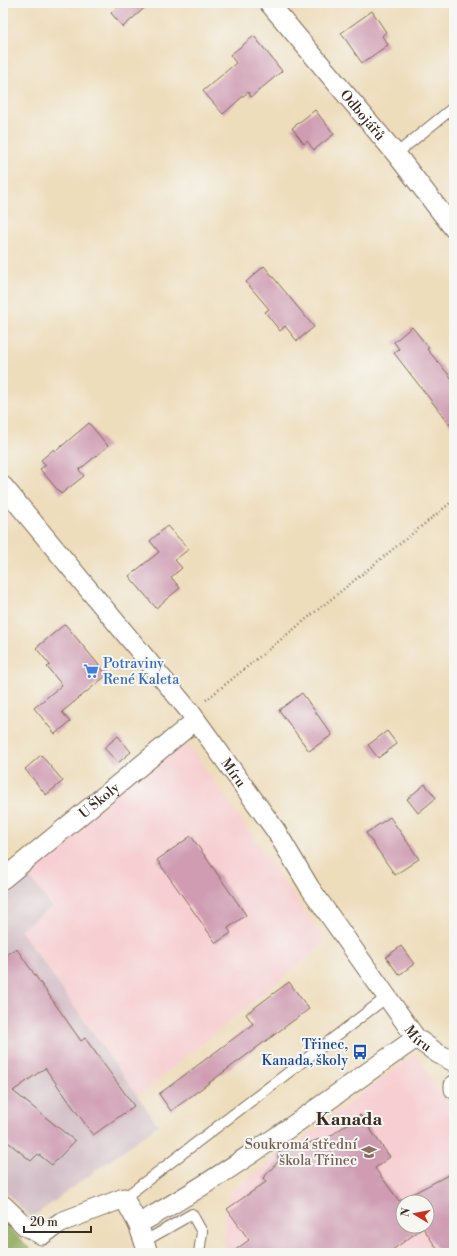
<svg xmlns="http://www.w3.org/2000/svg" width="457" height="1256" viewBox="0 0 457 1256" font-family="'Libre Bodoni',serif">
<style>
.built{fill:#f7cfd2;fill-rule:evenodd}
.industrial{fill:#d2bdc6}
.forest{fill:#92ab5c;stroke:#666a3d}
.building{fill:#cf9cb2;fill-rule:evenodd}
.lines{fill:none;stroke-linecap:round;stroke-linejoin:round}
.service-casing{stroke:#7a6955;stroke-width:12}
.minor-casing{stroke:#7a6955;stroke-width:21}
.path{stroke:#7a6955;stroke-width:2.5;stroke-dasharray:1 3;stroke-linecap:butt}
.service{stroke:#fff;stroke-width:10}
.minor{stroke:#fff;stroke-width:19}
.labels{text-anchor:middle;stroke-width:4;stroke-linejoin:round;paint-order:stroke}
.street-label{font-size:14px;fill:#3b2a1e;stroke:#f6f6f2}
.shop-label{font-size:14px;fill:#366cbe;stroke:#f6f6f2;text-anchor:start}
.transit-label{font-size:14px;fill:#164399;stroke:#f6f6f2;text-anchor:end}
.education-label{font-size:14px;fill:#785e54;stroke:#f6f6f2;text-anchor:end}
.district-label{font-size:18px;font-weight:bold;fill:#3b2a1e;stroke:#f6f6f2}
</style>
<rect width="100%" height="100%" fill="#f6f6f2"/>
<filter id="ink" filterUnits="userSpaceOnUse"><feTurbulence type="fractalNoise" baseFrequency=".025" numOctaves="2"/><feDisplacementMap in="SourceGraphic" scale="8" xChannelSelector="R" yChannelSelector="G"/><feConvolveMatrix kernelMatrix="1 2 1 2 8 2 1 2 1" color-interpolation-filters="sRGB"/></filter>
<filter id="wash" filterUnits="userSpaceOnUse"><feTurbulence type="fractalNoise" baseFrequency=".012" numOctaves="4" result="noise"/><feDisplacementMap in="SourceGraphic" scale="16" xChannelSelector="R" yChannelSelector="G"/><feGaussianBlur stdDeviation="0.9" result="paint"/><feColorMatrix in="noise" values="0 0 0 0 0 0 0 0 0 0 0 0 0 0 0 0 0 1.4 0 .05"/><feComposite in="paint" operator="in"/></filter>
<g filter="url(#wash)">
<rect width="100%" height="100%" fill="#edb"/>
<!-- built -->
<g class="built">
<polygon points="177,743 188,744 326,942 138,1096 20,930 51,906 25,871"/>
<path d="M415,1054L454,1111V1253H224L223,1221L230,1192ZM403,1202H427V1226H403Z"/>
</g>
<!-- industrial -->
<polygon class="industrial" points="25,871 52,907 20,930 158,1125 31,1218 3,1189 3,889"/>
<!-- forest -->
<polygon class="forest" points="3,1222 34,1253 3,1253"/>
<g id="blocks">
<!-- building -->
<g class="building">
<polygon points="122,3 150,3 123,27 111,13"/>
<polygon points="372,11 386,32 382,36 388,45 362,63 341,33"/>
<polygon points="254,36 282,71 251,97 248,92 223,114 203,91 236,63 230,55"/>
<polygon points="315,110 334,134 314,150 307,141 304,144 292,128"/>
<polygon points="264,266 314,327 297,341 285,326 280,331 265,312 269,309 246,282"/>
<polygon points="412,327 429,348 427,349 454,381 454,430 394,353 399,349 394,342"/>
<polygon points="89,423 108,446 79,470 84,476 61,494 40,469 46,465 41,460 54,449 56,451"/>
<polygon points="167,526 189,549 175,560 182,568 171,577 180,588 156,608 129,576 159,552 150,541"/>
<polygon points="65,624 107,675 62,712 70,722 55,734 34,708 62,685 47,667 50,665 36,648"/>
<polygon points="302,693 332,735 309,751 279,710"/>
<polygon points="387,731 397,744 378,758 368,745"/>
<polygon points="118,736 131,752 118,763 104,748"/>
<polygon points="41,755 63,781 46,795 25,769"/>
<polygon points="425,784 436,798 418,813 407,799"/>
<polygon points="390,817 419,859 395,875 366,833"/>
<polygon points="191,836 246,915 228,928 231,933 216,943 157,860"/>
<polygon points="401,946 414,964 399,975 386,957"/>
<polygon points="16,948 81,1041 85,1038 134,1106 93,1135 45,1068 13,1091 75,1141 52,1165 38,1154 31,1161 3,1138 3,957"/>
<polygon points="289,982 309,1009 171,1111 159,1094 253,1024 246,1014"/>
<path d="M360,1115L390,1157L375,1168L399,1201L454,1172V1253H440L423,1228L388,1253H231L249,1240L227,1209L266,1182L263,1178L279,1161L278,1156L282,1147L290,1145L300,1147L319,1139L322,1142ZM403,1202H427V1226H403Z"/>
</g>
</g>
</g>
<g filter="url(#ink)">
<use href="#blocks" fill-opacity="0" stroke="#7a6955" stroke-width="1"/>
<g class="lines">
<!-- service casing -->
<g class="service-casing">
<g id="service">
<polyline points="396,154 454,107"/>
<polyline points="124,1198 387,997"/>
<polyline points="145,1241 192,1214 202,1232 199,1253"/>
</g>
</g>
<!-- minor casing -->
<g class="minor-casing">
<g id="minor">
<path id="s1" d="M269,3L396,154L454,229"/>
<path id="s2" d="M3,486L191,713L276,831L310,888L416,1038L437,1053L454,1062"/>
<path id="s3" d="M3,879L195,721"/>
<polyline points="454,1085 454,1089"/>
<polyline points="3,1205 25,1226 42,1235 61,1222 124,1198 138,1224 148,1253"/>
<path d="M138,1224C235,1170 325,1102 416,1038"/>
</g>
</g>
<!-- path -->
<polyline class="path" points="206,700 454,500"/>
<!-- service -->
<use href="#service" class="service"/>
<!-- minor -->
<use href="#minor" class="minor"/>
</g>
</g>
<!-- icons -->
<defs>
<g id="supermarket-bare" transform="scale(1.2)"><path d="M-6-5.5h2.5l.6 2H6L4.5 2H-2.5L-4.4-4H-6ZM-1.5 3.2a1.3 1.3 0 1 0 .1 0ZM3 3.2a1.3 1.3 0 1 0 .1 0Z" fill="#3f7fe0" stroke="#f6f6f2" stroke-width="2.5" paint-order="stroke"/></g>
<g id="bus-bare" transform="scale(1.2)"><path d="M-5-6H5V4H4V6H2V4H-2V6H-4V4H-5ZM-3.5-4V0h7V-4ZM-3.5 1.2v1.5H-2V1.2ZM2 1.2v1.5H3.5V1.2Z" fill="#1a4fb4" stroke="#f6f6f2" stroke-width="2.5" paint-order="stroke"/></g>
<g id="school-bare" transform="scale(1.2)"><path d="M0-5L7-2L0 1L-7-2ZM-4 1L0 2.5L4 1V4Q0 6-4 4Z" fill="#8d6e63" stroke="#f6f6f2" stroke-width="2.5" paint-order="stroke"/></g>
</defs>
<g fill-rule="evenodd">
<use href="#supermarket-bare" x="91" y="671"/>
<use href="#bus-bare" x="360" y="1052"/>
<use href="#school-bare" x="369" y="1152"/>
</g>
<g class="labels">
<!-- street labels -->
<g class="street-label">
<text dy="5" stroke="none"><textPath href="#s1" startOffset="146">Odbojářů</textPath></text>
<text dy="5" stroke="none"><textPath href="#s2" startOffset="368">Míru</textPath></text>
<text dy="5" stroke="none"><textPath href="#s3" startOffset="124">U Školy</textPath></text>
<text dy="5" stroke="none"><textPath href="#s2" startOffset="692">Míru</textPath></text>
</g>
<!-- shop labels -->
<g class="shop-label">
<text x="103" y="668">Potraviny<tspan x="103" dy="16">René Kaleta</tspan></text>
</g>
<!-- transit labels -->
<g class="transit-label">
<text x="348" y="1049">Třinec,<tspan x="348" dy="16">Kanada, školy</tspan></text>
</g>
<!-- education labels -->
<g class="education-label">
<text x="357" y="1149">Soukromá střední<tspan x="357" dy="16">škola Třinec</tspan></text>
</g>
<!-- district labels -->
<g class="district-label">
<text x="349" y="1125">Kanada</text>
</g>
</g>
<!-- margin -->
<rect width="457" height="1256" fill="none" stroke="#f6f6f2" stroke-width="16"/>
<!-- north arrow -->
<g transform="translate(415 1214) rotate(280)"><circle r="19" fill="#f6f6f2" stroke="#aba49d"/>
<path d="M0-3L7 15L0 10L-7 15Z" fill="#c8321e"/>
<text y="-6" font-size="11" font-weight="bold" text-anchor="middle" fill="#3b2a1e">N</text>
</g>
<!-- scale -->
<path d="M24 1226v6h67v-6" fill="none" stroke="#3b2a1e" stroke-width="2"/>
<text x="30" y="1226" font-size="12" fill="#3b2a1e" stroke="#f6f6f2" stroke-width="3" paint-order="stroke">20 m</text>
</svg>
